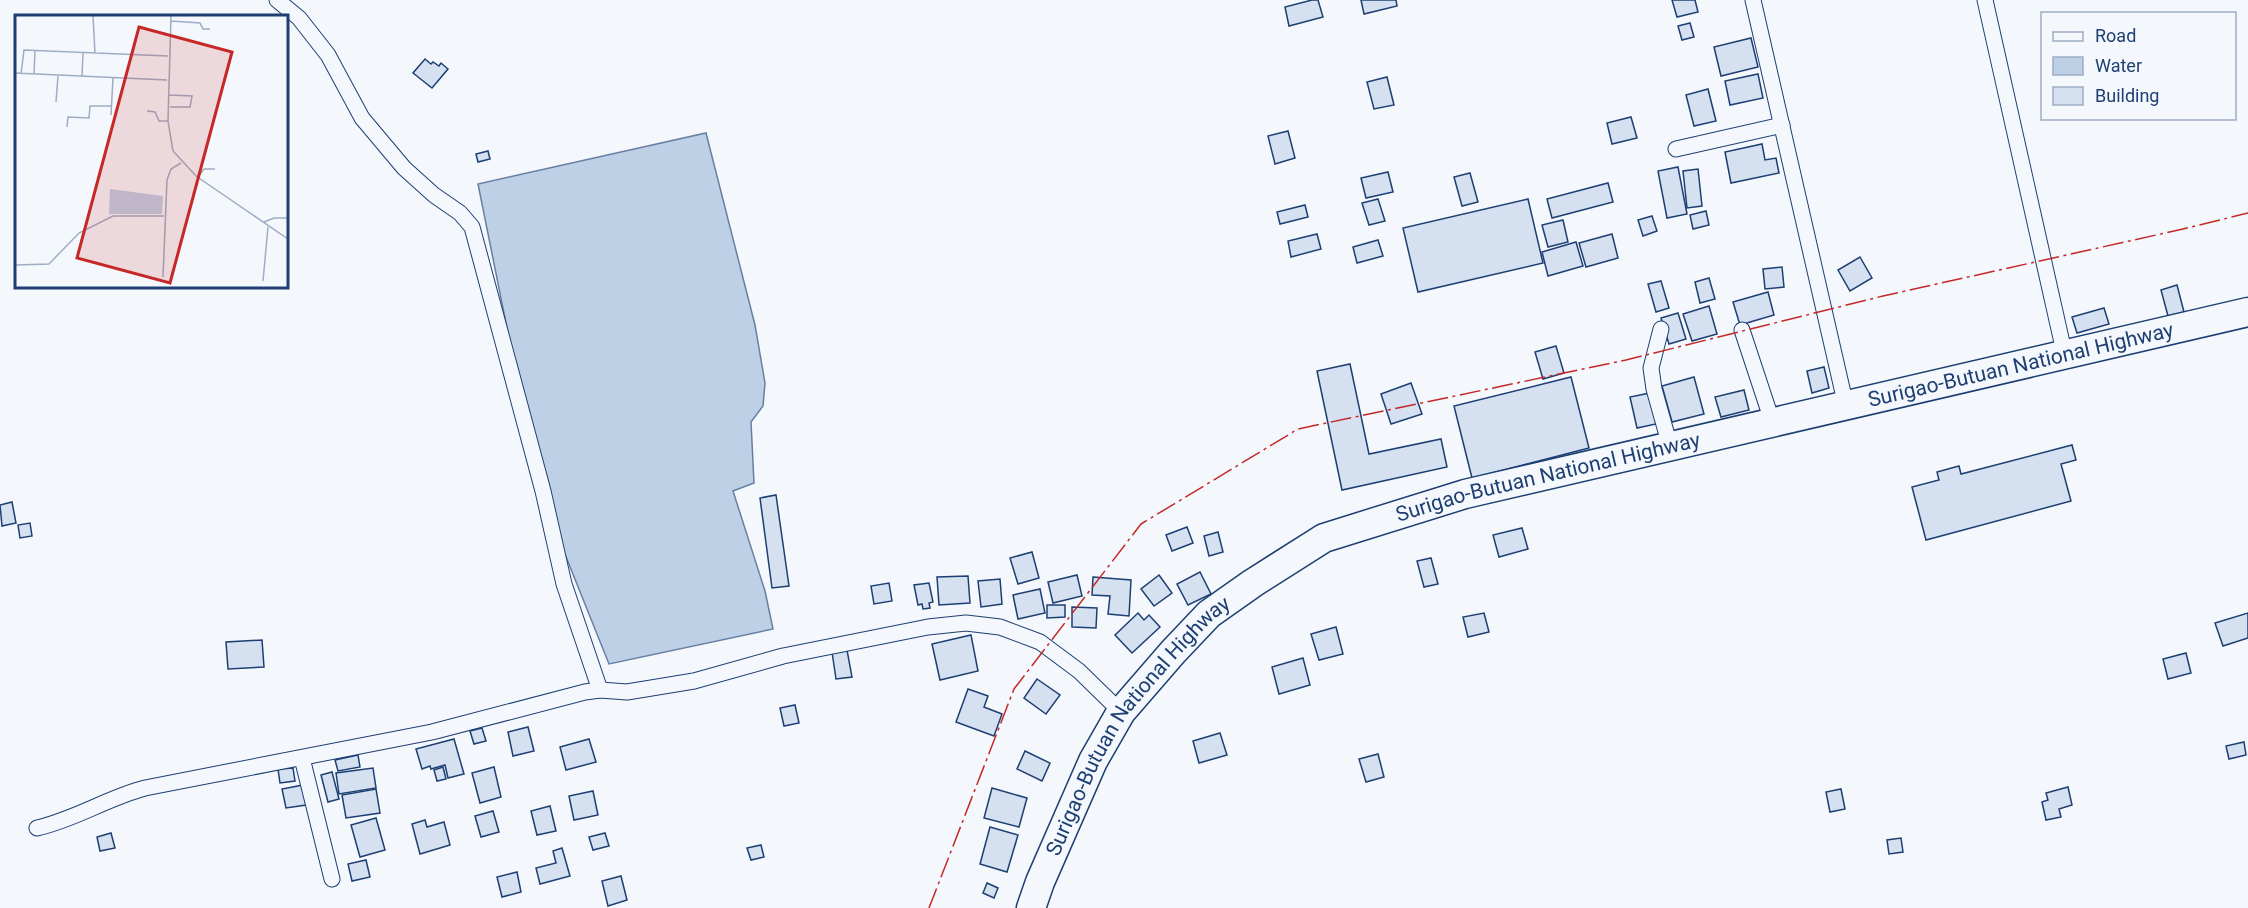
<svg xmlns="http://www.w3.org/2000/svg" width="2248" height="908" viewBox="0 0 2248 908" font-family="Roboto,sans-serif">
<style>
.water{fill:#bed0e5;stroke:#687fa3;stroke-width:1.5}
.building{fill:#d5e0f0;stroke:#1d3f73;stroke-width:1.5}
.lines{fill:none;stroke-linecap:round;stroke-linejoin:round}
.street-casing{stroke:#1d3f73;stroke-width:17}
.highway-casing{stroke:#1d3f73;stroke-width:31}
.street{stroke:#f4f7fb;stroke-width:15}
.highway{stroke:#f4f7fb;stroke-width:28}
.power{stroke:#c62828;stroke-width:1.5;stroke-dasharray:21 4.5 3 4.5;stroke-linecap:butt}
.labels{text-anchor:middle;stroke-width:4.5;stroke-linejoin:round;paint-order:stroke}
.street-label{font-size:21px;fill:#1d3f73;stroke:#f4f7fb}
.inset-road{fill:none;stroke:#9eadc5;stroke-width:1.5}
.view{fill:#c62828;fill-opacity:0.15;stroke:#c62828;stroke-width:3}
.inset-edge{fill:none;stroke:#1d3f73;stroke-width:3}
</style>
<rect width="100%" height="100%" fill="#f4f7fb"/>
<!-- water -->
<polygon class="water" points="706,133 755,325 765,383 763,406 751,422 754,483 733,491 765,591 773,629 609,664 540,492 478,184"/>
<!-- building -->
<g class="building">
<polygon points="1312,0 1318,0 1323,17 1289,26 1285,7"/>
<polygon points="1361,0 1396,0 1397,6 1364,14"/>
<polygon points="1672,0 1695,0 1698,12 1677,17"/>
<polygon points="1690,23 1694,37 1682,40 1678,26"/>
<polygon points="1751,38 1758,67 1721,76 1714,47"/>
<polygon points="425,59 431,64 433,62 439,66 441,63 448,69 432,88 413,73"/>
<polygon points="1758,74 1763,98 1730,105 1725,81"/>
<polygon points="1387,77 1394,105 1374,109 1367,82"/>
<polygon points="1708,89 1716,121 1694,126 1686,95"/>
<polygon points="1631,117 1637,138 1612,144 1607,123"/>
<polygon points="1288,131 1295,158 1275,164 1268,136"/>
<polygon points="1762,144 1765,160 1776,158 1779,173 1731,183 1725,152"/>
<polygon points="488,151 490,159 478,162 476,154"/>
<polygon points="1678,167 1687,214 1667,218 1658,171"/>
<polygon points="1698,169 1702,206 1687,208 1683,171"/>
<polygon points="1388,172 1393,192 1366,198 1361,178"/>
<polygon points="1470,173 1478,202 1462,206 1454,177"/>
<polygon points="1608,183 1613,202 1552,218 1547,199"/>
<polygon points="1378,199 1385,221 1369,225 1362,203"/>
<polygon points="1528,199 1543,263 1418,292 1403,228"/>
<polygon points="1305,205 1308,217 1280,224 1277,212"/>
<polygon points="1706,211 1709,225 1693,229 1690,215"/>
<polygon points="1652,216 1657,231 1643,236 1638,220"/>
<polygon points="1563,220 1568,242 1548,247 1542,225"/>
<polygon points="1317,234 1321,249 1291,257 1288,241"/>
<polygon points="1612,234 1618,258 1586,267 1579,243"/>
<polygon points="1378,240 1383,256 1357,263 1353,247"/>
<polygon points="1576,242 1583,266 1548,276 1542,252"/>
<polygon points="1860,257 1872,278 1850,291 1838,270"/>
<polygon points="1782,267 1784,287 1765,289 1763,269"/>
<polygon points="1709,278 1715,299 1700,303 1695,282"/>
<polygon points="1661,281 1669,308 1656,312 1648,284"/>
<polygon points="2177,285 2184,312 2168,316 2161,290"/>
<polygon points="1768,292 1774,315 1740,325 1733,302"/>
<polygon points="1709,306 1717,334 1692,341 1683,314"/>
<polygon points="2104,308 2109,324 2077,333 2072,317"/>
<polygon points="1678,313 1686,339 1669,344 1661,318"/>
<polygon points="1556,346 1564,373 1543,379 1535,352"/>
<polygon points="1350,364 1369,454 1441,439 1447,467 1342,490 1317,371"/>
<polygon points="1824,367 1829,388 1812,393 1807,371"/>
<polygon points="1571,377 1589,448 1472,478 1454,406"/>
<polygon points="1694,377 1704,414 1672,422 1662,386"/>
<polygon points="1411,383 1422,414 1391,424 1381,394"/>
<polygon points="1744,390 1749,410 1721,417 1715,397"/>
<polygon points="1650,393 1656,424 1637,428 1630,397"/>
<polygon points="2072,445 2076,460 2061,464 2071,501 1926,540 1912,487 1939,480 1937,472 1959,466 1961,474"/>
<polygon points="776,495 789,586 772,588 760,498"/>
<polygon points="12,502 16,523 2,526 0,505"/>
<polygon points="30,523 32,536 20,538 18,525"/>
<polygon points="1187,527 1193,543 1172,551 1166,535"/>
<polygon points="1522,528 1528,549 1499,557 1493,535"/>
<polygon points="1218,532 1223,552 1209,556 1204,536"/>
<polygon points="1032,552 1039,578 1018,584 1010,558"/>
<polygon points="1431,558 1438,584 1424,587 1417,561"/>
<polygon points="1200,572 1211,594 1188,605 1177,584"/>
<polygon points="1077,575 1082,596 1053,603 1048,582"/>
<polygon points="1159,575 1172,593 1154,606 1141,589"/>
<polygon points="968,576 970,603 939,605 937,577"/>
<polygon points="1093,577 1131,580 1129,616 1108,614 1110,596 1092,595"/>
<polygon points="1000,579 1002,604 981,607 978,581"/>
<polygon points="889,583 892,601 874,604 871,586"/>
<polygon points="929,583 933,602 929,603 930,608 923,609 922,604 918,605 914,585"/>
<polygon points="1040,589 1045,613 1018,619 1013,595"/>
<polygon points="1047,605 1065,605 1065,617 1047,618"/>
<polygon points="1072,607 1097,608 1096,628 1072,627"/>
<polygon points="1138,613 1144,620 1149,615 1160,627 1132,653 1115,635"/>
<polygon points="1484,613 1489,632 1468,637 1463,617"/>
<polygon points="2248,613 2248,638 2223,646 2215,623"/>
<polygon points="1336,627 1343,654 1319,660 1311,634"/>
<polygon points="971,635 978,671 940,680 932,644"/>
<polygon points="262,640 264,667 228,669 226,642"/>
<polygon points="847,650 852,677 836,679 832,652"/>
<polygon points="2186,653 2191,673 2168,679 2163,659"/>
<polygon points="1303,658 1310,685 1279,694 1272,667"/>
<polygon points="1037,679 1060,695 1046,714 1024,698"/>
<polygon points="968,689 988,696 984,707 1002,714 994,736 956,722"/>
<polygon points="795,705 799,723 784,726 780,708"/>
<polygon points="528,727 534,751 513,756 508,732"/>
<polygon points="482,728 486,741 474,744 470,731"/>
<polygon points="1220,733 1227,755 1199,763 1193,741"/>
<polygon points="454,739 464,774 448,778 445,765 431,769 430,766 422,769 416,749"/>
<polygon points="589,739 596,762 566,770 560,747"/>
<polygon points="2244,742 2246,755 2229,759 2226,746"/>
<polygon points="1025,751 1050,763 1042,781 1017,769"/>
<polygon points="1378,754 1384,777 1366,782 1359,759"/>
<polygon points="358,755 360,767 338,771 335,760"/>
<polygon points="443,767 446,779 437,781 434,770"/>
<polygon points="494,767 501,797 480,803 472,773"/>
<polygon points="293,768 295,781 280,783 278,769"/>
<polygon points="373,768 376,788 339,794 336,773"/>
<polygon points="332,772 339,799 328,802 321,775"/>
<polygon points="303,785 306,805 286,808 282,789"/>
<polygon points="2068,787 2072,805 2059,809 2061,817 2046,820 2042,802 2048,800 2046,793"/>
<polygon points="992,788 1027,798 1019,827 984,818"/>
<polygon points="376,789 380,813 346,818 342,795"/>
<polygon points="1841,789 1845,809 1830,812 1826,792"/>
<polygon points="593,791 598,815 574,820 569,796"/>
<polygon points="550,806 556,831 537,835 531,811"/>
<polygon points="493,811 499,832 481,837 475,816"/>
<polygon points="376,818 385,850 360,857 351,825"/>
<polygon points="425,820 427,827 444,822 450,845 420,854 412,824"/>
<polygon points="990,827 1018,835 1007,872 980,864"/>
<polygon points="111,833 115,848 100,851 97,837"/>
<polygon points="605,833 609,846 593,850 589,837"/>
<polygon points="1901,838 1903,852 1889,854 1887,840"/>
<polygon points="761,845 764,857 751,860 747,848"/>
<polygon points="562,848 570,876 540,884 536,868 556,863 553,851"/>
<polygon points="366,860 370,877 352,881 348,864"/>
<polygon points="517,872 521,892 502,897 497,877"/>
<polygon points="621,876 627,900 608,906 602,881"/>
<polygon points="987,883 998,888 994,898 983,893"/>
</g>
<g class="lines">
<!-- street casing -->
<g class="street-casing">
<g id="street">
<polyline points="277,0 299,18 328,55 362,118 404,168 434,195 460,213 472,227 543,491 564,584 600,690"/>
<polyline points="1753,0 1846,406"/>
<polyline points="1985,0 2065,356"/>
<polyline points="1676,149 1782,125"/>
<polyline points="1661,329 1651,368 1654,389 1670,446"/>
<polyline points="1742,330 1773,424"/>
<polyline points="302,758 332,879"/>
<path d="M37,828C76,819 107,798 145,788L432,732L585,692L600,690L627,692L694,681L783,656L928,627L966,623L1000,627L1040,642L1079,671L1121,712"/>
</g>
</g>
<!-- highway casing -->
<g class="highway-casing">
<g id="highway">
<path id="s1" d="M1031,908L1040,882L1093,761L1121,712L1173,652L1209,614L1253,583L1324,538L1465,494L2248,312"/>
</g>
</g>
<!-- street -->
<use href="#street" class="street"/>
<!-- highway -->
<use href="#highway" class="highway"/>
<!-- power -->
<polyline class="power" points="929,908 1014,689 1141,524 1298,429 1626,360 1883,296 2183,229 2248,213"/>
</g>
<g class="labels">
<!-- street labels -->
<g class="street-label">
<text dy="7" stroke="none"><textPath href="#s1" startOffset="1204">Surigao-Butuan National Highway</textPath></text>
<text dy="7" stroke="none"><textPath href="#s1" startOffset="718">Surigao-Butuan National Highway</textPath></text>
<text dy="7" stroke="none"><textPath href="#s1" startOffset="214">Surigao-Butuan National Highway</textPath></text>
</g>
</g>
<!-- overview -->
<g transform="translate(15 15)">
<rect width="273" height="273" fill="#f4f7fb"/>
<path d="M95,174L148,181L147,199H94Z" fill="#bed0e5"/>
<path class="inset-road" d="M78,1L80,38M156,1L153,106L158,136L181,161L273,224M156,6L185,8L188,14H195M0,58L152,65M6,59L9,35L153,41M19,59L20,36M67,62L68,38M154,80L177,81L175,92H155M41,87L43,61M132,96L140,97L144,106H153M96,100L98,63M52,112L53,102L74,103L75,91H97M183,162L189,154H200M249,207L259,203H273M0,250L34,249L64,218L98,201H149M148,262L152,165L156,154L166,148M248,266L253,212"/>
<path class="view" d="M124,12L217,37L155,268L62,243Z"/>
<rect width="273" height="273" class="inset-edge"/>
</g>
<!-- legend -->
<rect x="2041" y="12" width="195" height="108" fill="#f4f7fb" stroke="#9eadc5" stroke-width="1.5"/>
<rect x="2053" y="32" width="30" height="9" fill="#f4f7fb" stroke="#9eadc5" stroke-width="1.5"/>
<text x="2095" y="42" font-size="18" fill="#1d3f73">Road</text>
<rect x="2053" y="57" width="30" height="18" fill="#bed0e5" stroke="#9eadc5" stroke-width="1.5"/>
<text x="2095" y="72" font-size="18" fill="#1d3f73">Water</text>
<rect x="2053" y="87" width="30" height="18" fill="#d5e0f0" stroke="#9eadc5" stroke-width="1.5"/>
<text x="2095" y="102" font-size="18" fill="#1d3f73">Building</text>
</svg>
